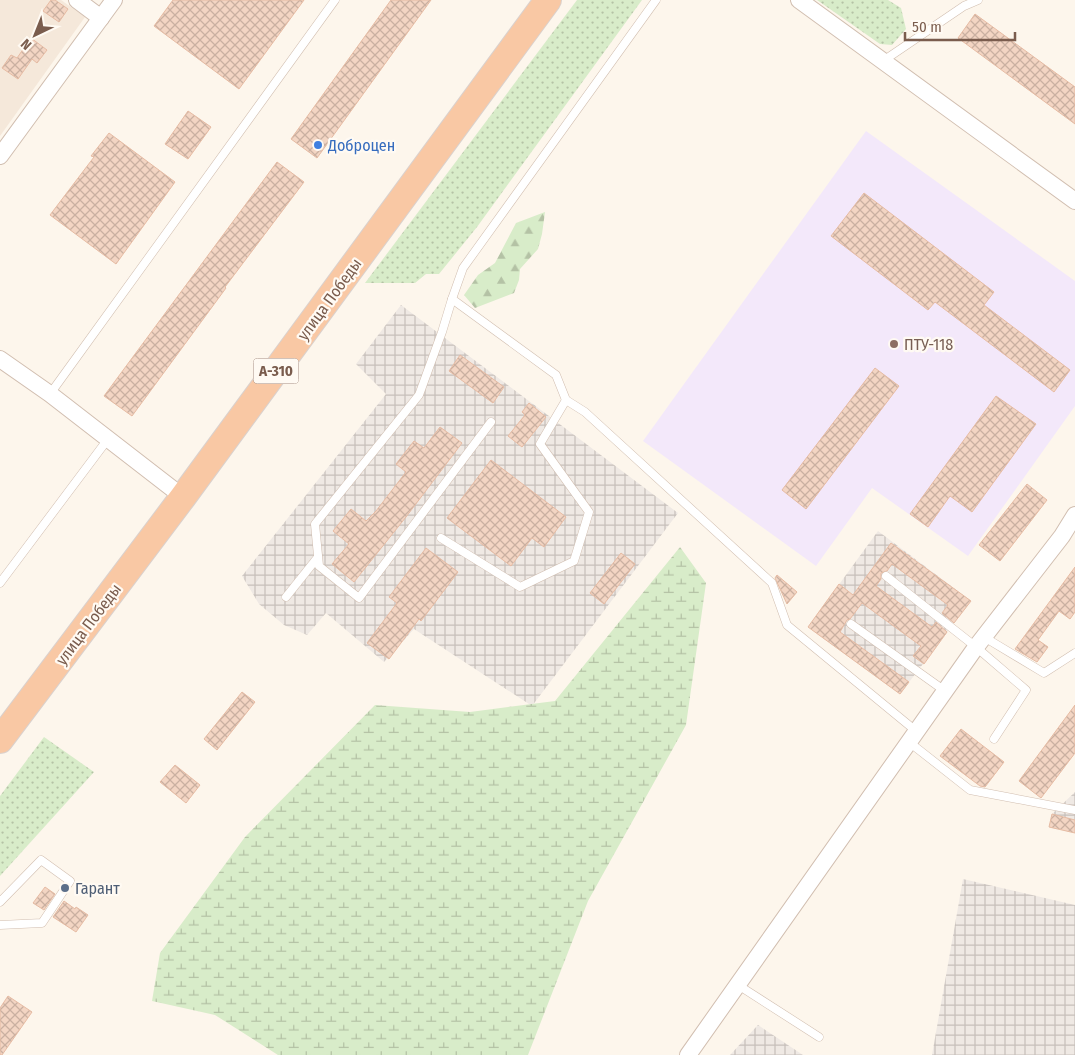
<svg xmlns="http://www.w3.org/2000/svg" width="1075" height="1055" viewBox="0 0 1075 1055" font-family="'Fira Sans Condensed',sans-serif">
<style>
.residential{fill:#f5e8da}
.industrial{fill:url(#industrial-grid)}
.education{fill:#f3e8fa}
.grass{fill:url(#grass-dots)}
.forest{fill:url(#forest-firs)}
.wetland{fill:url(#wetland-marsh)}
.building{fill:url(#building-cross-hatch);stroke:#e6bba3}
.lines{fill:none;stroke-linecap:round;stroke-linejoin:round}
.service-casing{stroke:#d1beb0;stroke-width:9}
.minor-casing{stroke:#d1beb0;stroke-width:18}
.trunk-casing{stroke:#dad1cd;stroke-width:28}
.service{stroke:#fff;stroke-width:8}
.minor{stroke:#fff;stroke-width:16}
.trunk{stroke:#f9c8a4;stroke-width:26}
.shop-dot{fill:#3f7fe0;stroke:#fffaf3;stroke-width:2}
.education-dot{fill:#8d6e63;stroke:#fffaf3;stroke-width:2}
.service-dot{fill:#5c6f8a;stroke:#fffaf3;stroke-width:2}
.labels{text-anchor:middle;stroke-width:4.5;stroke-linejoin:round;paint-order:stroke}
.shield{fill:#fffaf3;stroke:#a28b7f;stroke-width:1}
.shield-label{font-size:15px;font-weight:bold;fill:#7a5c4d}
.shop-label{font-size:16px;fill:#366cbe;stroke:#fffaf3;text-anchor:start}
.street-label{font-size:16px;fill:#7a5c4d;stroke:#fffaf3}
.education-label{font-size:16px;fill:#785e54;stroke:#fffaf3;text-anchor:start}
.service-label{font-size:16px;fill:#4e5e75;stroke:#fffaf3;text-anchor:start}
</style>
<defs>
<pattern id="industrial-grid" width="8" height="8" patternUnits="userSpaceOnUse" patternTransform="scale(1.25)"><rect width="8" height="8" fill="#efe9e4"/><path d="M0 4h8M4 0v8" fill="none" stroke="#c7c0bb"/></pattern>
<pattern id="grass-dots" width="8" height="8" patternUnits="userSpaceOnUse" patternTransform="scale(1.25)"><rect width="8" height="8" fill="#d8ecc9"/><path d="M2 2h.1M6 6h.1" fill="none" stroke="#b4c2a5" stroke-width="1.8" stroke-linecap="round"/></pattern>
<pattern id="forest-firs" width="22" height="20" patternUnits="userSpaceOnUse" patternTransform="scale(1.25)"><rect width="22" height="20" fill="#d8ecc9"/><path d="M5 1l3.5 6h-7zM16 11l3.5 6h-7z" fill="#b4c2a5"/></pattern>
<pattern id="wetland-marsh" width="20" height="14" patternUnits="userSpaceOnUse" patternTransform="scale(1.25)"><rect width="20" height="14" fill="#d8ecc9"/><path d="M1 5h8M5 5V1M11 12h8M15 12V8" fill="none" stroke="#b4c2a5"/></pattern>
<pattern id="building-cross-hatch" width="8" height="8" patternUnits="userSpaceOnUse" patternTransform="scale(1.25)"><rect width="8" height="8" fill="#f3d5c3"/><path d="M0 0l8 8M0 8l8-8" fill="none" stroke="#cab0a1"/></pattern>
</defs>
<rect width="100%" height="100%" fill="#fdf6ec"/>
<!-- residential -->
<polygon class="residential" points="0,0 61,0 85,17 0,136"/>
<!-- industrial -->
<g class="industrial">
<polygon points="401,305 678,513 532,706 414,629 384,662 326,613 307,635 284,625 259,604 242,576 386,394 356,364"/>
<polygon points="878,531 971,601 900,694 808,627"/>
<polygon points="1075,792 1075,833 1049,827 1052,814"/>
<polygon points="963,879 1075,905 1075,1055 932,1055"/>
<polygon points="758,1025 803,1055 730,1055"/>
</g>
<!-- education -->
<polygon class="education" points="866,131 1075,281 1075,406 968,556 872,488 816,566 643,441"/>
<!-- grass -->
<g class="grass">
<polygon points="577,0 642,0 477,227 439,274 426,274 415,283 365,283"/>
<polygon points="817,0 888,0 901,8 906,29 892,45 880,44"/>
<polygon points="44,737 94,772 0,876 0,796"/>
</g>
<!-- forest -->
<polygon class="forest" points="545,212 542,234 538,249 520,269 519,280 514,293 475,308 464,295 478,275 495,263 516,223"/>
<!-- wetland -->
<polygon class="wetland" points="680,547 706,583 686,725 588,901 528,1055 278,1055 215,1015 152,1001 160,953 245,837 375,705 470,712 555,701"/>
<!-- building -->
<g class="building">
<polygon points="51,0 55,0 68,9 59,22 43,11"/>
<polygon points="173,0 304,0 239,89 154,26"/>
<polygon points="391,0 431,0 317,158 291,139"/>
<polygon points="975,14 1075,87 1075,124 958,38"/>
<polygon points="31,38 47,50 37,63 32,59 18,79 2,68 11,55 17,58"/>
<polygon points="188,111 211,127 188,159 165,144"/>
<polygon points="109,133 175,182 116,264 50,215 94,157 91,156"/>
<polygon points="277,162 304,182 225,287 226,288 132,416 104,396"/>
<polygon points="864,193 994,292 984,305 1070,370 1054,392 935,302 928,310 831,236"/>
<polygon points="460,355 504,387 493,403 449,371"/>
<polygon points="875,368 899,386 806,509 782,490"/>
<polygon points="996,396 1036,424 972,512 950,496 928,527 910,514"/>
<polygon points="529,403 546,417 522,447 508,436 525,415 522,412"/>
<polygon points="440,427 462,443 406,517 354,582 332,564 349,544 333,531 351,509 366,521 376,511 406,472 396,464 414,441 424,448"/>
<polygon points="491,460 566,517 544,547 532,538 511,566 447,518"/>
<polygon points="1027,484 1047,500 1000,561 979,545"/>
<polygon points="891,543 971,601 954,623 942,613 948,605 892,564 887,571 881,573 881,579 876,586 932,627 936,622 947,632 924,664 913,656 921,646 862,603 850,619 847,620 840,632 909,682 900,694 808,627 839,584 853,595"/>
<polygon points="426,548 458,572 421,621 419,619 389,659 367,643 397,603 389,597"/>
<polygon points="621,553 635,564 604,604 590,593"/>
<polygon points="1075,567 1075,612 1070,619 1059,611 1038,640 1048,647 1037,662 1015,649"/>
<polygon points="777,575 797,592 787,604 775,578"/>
<polygon points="242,692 255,702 217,750 204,739"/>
<polygon points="1075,705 1075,753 1041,798 1019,781"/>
<polygon points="961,729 1004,762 985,787 980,786 940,756"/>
<polygon points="175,765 200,785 186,803 160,782"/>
<polygon points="1052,814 1075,820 1075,833 1049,827"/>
<polygon points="45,887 55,894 44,910 33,903"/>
<polygon points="64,901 75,909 76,907 88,915 76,932 53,917"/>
<polygon points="8,996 32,1012 2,1055 0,1055 0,1008"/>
</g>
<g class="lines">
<!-- service casing -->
<g class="service-casing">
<g id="service">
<polyline points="656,0 463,268 452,299 556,375 566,400 585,412 772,583 787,625 916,731"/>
<polyline points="883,61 964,6 978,0"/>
<polyline points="452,299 442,332 419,395 315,524 319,566 359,598 491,422"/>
<polyline points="50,394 335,0"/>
<polyline points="441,538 520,587 574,561 589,512 540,444 566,400"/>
<polyline points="886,576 976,647 1026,690 994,739"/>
<polyline points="0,583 108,439"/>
<polyline points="286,597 318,557"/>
<polyline points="851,624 945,691"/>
<polyline points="984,637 1044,673 1075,653"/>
<polyline points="909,742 970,790 1075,810"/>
<polyline points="0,902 41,860 70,881 42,923 0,925"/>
<polyline points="738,985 819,1037"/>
</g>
</g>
<!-- minor casing -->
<g class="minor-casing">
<g id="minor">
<polyline points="77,0 101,18"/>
<polyline points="799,0 1075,201"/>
<polyline points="0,156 114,0"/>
<polyline points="0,359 50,394 183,497"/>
<polyline points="688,1055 976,647 1062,536 1075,515"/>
</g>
</g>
<!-- trunk casing -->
<g class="trunk-casing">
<polyline id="trunk" points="0,740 183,497 548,0"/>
</g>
<!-- service -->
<use href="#service" class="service"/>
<!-- minor -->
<use href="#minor" class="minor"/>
<!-- trunk -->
<use href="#trunk" class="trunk"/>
</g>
<!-- markers -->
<circle class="shop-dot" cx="318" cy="145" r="5"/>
<circle class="education-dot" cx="894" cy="344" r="5"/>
<circle class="service-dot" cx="65" cy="888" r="5"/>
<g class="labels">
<!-- shield labels -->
<rect class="shield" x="253.5" y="358.5" width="45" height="25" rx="4"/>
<g class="shield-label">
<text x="276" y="376">А-310</text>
</g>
<!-- shop labels -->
<g class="shop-label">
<text x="328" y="151">Доброцен</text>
</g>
<!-- street labels -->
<g class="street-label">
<text transform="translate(329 299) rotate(-54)" y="6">улица Победы</text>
<text transform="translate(88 624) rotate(-53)" y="6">улица Победы</text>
</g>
<!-- education labels -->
<g class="education-label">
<text x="904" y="350">ПТУ-118</text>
</g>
<!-- service labels -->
<g class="service-label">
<text x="75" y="894">Гарант</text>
</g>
</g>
<!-- north arrow -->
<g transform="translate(35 35) rotate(223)" stroke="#fffaf3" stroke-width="4" paint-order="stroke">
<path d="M0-4L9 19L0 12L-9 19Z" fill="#7a5c4d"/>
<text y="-8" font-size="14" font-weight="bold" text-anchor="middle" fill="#7a5c4d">N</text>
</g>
<!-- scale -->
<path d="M905 32v8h110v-8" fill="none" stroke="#7a5c4d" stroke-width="2.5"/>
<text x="912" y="32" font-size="15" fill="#7a5c4d" stroke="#fffaf3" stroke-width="4" paint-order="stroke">50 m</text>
</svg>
